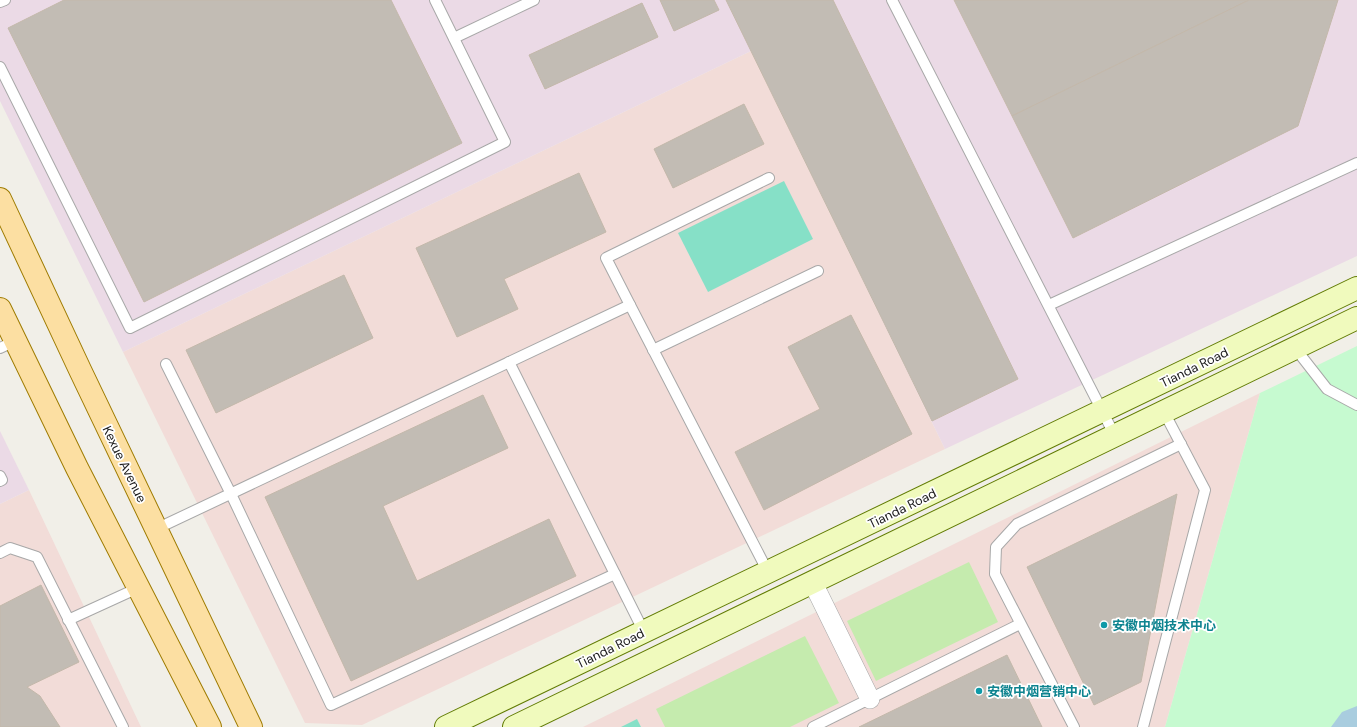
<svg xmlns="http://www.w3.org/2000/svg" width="1357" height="727" viewBox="0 0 1357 727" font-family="'DM Sans','Noto Sans SC',sans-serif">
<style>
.commercial{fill:#f2dcd8}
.industrial{fill:#ebdae6}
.grass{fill:#c5ebae}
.park{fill:#c6fad0}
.pitch{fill:#86e0c7}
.water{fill:#a9cddf}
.building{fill:#c2bcb4;stroke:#c3b8aa}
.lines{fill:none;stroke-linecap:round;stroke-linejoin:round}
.lane-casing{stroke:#a8a8a8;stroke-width:12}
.street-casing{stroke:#a8a8a8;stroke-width:20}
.secondary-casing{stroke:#627c04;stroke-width:24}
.primary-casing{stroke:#9e7b00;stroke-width:24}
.lane{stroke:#fff;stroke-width:10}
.street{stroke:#fff;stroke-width:19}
.secondary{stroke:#f0fabd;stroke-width:22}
.primary{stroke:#fcdfa2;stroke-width:22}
.culture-dot{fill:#0f9aa8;stroke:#fff;stroke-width:1.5}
.labels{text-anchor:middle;stroke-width:3.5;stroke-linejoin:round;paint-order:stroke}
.street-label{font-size:13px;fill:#212121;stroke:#fff}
.culture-label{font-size:13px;font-weight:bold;fill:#0d838f;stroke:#fff;text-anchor:start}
</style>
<rect width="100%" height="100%" fill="#f1efe8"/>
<!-- commercial -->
<g class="commercial">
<polygon points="751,51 945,449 362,725 305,723 123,352"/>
<polygon points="1260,393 1165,727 583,727"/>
<polygon points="29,490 141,727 0,727 0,504"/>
</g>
<!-- industrial -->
<g class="industrial">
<polygon points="0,0 1357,0 1357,256 945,449 751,51 123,352 0,101"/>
<polygon points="0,431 29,490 0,504"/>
</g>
<!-- grass -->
<g class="grass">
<polygon points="969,562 998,622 876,681 847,621"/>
<polygon points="805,636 839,703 790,727 665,727 656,709"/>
</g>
<!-- park -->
<polygon class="park" points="1357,346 1357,727 1165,727 1260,393"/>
<!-- pitch -->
<g class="pitch">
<polygon points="784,181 813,239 708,292 678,233"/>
<polygon points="637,719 641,727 621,727"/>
</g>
<!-- water -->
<polygon class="water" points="1357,706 1357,727 1331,727 1342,712"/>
<!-- building -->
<g class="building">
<polygon points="64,0 391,0 462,143 144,302 8,28"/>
<polygon points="660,0 714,0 719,10 674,31"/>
<polygon points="726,0 833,0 1018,379 932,421"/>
<polygon points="954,0 1249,0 1012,116"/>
<polygon points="1249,0 1338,0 1298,126 1073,238 1012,116"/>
<polygon points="642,3 658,37 545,89 529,55"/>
<polygon points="744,104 764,144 673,188 654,149"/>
<polygon points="579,173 606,232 504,279 518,309 457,337 416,248"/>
<polygon points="344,275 373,338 216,413 186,350"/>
<polygon points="851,315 912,434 764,510 735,452 820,409 788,347"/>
<polygon points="483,395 508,448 383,506 417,581 549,519 576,576 351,681 265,497"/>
<polygon points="1177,494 1141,682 1094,705 1027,567"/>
<polygon points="41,585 79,662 27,687 40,696 60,727 0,727 0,606"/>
<polygon points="1007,655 1042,727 859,727"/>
</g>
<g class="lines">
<!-- lane casing -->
<g class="lane-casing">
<g id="lane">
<polyline points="892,0 1115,436"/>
<polyline points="0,2 5,0"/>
<polyline points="454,38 534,0"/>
<polyline points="0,67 130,328 505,142 435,0"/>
<polyline points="630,305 606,258 769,178"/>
<polyline points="1049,305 1357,163"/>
<polyline points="0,348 15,341"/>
<polyline points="1295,348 1327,389 1357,405"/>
<polyline points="653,350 818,271"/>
<polyline points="509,362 615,574"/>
<polyline points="166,364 231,494 331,705 615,574 644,632"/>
<polyline points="0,476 2,480 0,481"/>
<polyline points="156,529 630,305 768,572"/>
<polyline points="0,553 10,548 37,557 123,727"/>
<polyline points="68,620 138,588"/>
<polyline points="813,727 1020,624"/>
<polyline points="1074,727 995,574 996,547 1017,524 1181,444"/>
<polyline points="1143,727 1205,490 1164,412"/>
</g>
</g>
<!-- street casing -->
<g class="street-casing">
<polyline id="street" points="813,583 870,699"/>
</g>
<!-- secondary casing -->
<g class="secondary-casing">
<g id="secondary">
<polyline points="446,727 1357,288"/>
<polyline points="514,727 1357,318"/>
</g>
</g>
<!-- primary casing -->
<g class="primary-casing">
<g id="primary">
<polyline points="0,199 81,372 251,727"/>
<polyline points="0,309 77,468 210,727"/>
</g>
</g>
<!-- lane -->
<use href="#lane" class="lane"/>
<!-- street -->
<use href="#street" class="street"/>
<!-- secondary -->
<use href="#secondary" class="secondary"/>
<!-- primary -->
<use href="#primary" class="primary"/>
</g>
<!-- markers -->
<g class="culture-dot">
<circle cx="1104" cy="625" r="4"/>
<circle cx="979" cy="691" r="4"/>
</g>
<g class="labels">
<!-- street labels -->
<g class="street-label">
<text transform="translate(1194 367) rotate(-26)" y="5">Tianda Road</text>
<text transform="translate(125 464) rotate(64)" y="5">Kexue Avenue</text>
<text transform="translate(902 508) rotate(-26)" y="5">Tianda Road</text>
<text transform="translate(610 648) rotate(-26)" y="5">Tianda Road</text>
</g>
<!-- culture labels -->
<g class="culture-label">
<text x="1112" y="630">安徽中烟技术中心</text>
<text x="987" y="696">安徽中烟营销中心</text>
</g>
</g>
</svg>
